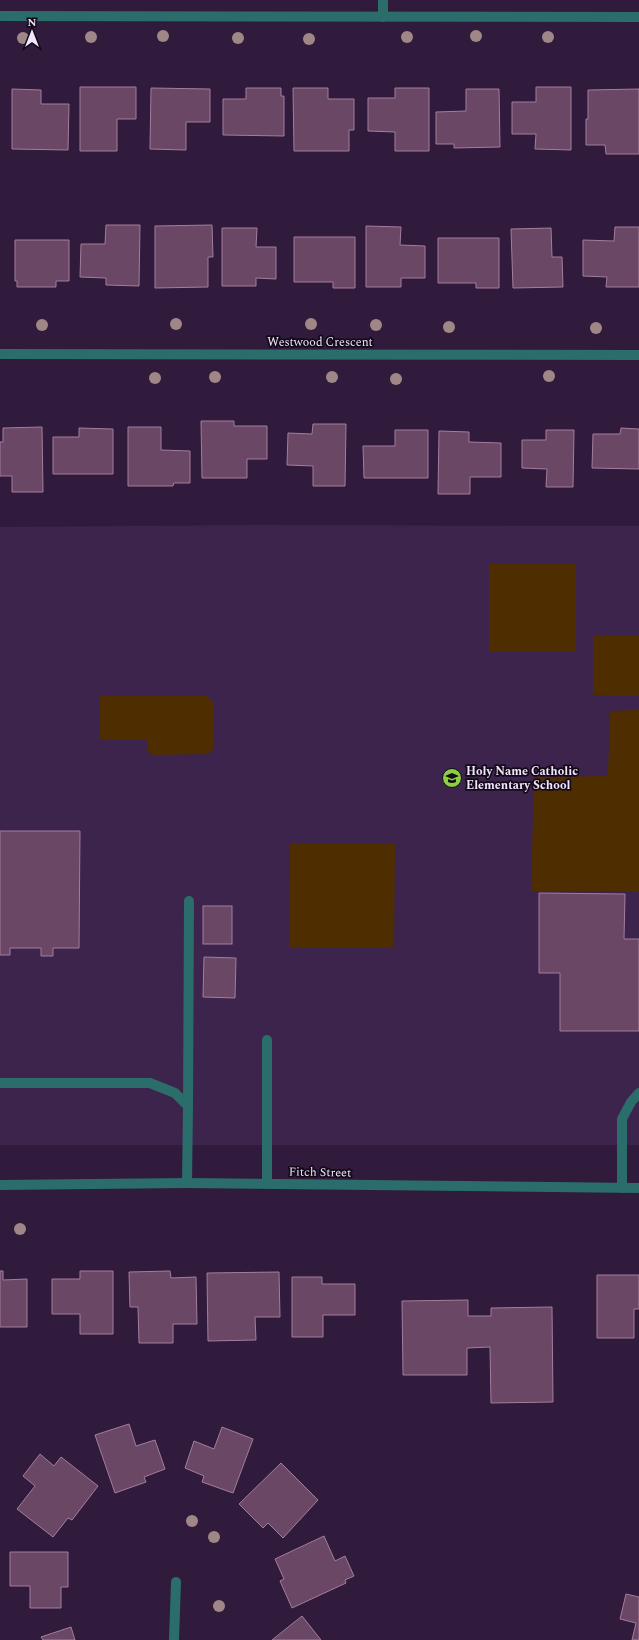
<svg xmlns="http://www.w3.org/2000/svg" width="639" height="1640" viewBox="0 0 639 1640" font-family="Spectral,serif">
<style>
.built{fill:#3d244c}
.park{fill:#4e2e00}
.building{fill:#694765;stroke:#a47d9f}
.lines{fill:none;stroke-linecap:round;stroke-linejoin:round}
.service{stroke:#2a6d6a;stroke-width:10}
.minor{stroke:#2a6d6a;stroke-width:10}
.tertiary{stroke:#2a6d6a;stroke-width:10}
.tree{fill:#9f8787}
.labels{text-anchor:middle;stroke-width:3.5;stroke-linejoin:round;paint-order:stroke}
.street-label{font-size:12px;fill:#f3e6fc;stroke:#130a19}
.poi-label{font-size:12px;font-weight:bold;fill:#f3e6fc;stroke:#130a19;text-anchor:start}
</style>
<rect width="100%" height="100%" fill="#301b3d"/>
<!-- built -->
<polygon class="built" points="261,525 639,526 639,1145 0,1145 0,527"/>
<!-- park -->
<g class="park">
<rect x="489" y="564" width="87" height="88"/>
<polygon points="593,636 639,636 639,696 593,695"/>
<polygon points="100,695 207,696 214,703 214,748 208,754 153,755 147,750 147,740 99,739"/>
<polygon points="639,710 639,891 531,891 534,777 608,776 610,711"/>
<polygon points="290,843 395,844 394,947 289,947"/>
</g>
<!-- building -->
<g class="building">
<polygon points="80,87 136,87 136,119 117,119 117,151 80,151"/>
<polygon points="536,87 571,87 571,150 535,149 536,134 512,134 512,102 536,102"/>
<polygon points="151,88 210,89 210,122 186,122 186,150 150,149"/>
<polygon points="246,88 281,88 281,96 284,96 284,136 223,135 223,99 246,99"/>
<polygon points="293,88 328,88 328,99 354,99 354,130 349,130 349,151 294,151"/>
<polygon points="395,88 429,88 429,151 395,151 395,132 368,131 368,98 395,98"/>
<polygon points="12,89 41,90 41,104 69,104 68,150 12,149"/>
<polygon points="466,89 499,89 500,147 454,148 454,144 436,144 436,112 466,111"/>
<polygon points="639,89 639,154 606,154 605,145 586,145 586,119 588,119 588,90"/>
<polygon points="106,225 140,225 139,286 106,285 106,278 80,277 81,244 105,244"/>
<polygon points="212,225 213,257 208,257 208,287 155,288 155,226"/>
<polygon points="366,226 401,227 400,245 425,246 425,278 401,278 401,287 366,287"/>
<polygon points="615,227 639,227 639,287 606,287 607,277 583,276 583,240 614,241"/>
<polygon points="222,228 257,228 256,247 276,247 276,279 256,278 256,286 222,286"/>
<polygon points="551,228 552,257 562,257 563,287 513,288 511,229"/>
<polygon points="294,237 355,237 355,288 333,288 333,282 294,282"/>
<polygon points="438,238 499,238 499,288 476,288 476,283 438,283"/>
<polygon points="15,240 69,240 69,281 56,281 56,287 17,287 17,281 15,281"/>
<polygon points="201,421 234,421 234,426 267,426 267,459 247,459 247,478 202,478"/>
<polygon points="313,424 346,424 345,486 313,486 313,466 287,465 288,433 312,434"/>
<polygon points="42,427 43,492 12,492 12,476 0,476 0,442 3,442 3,428"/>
<polygon points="128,427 161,427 161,450 190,451 190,483 174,483 173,486 128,486"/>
<polygon points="79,428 113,429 113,474 53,474 53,437 79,437"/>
<polygon points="621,428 639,429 639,469 592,468 593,434 620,434"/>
<polygon points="395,430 428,430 428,478 364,478 363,446 395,446"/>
<polygon points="546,430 574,430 573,487 546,487 547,469 522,468 522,440 546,440"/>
<polygon points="439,431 469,432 469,442 501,443 501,477 470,477 470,494 438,494"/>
<polygon points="0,831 80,831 79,948 53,948 53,956 41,956 41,948 10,948 10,955 0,955"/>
<polygon points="539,893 625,894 624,939 639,939 639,1031 560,1031 560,973 539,973"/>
<rect x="203" y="906" width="29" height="38"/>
<polygon points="204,957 236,958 235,998 203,997"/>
<polygon points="0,1271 3,1271 3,1280 27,1279 27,1327 0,1327"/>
<polygon points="80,1271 113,1271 113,1334 80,1334 80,1314 52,1314 52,1279 80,1279"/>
<polygon points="170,1271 171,1278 196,1277 197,1324 173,1324 173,1343 139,1343 138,1307 130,1307 129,1272"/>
<polygon points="279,1272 280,1317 255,1317 256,1340 208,1341 207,1273"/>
<polygon points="597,1275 639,1275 639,1309 634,1309 634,1338 597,1338"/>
<polygon points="292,1277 322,1277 322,1284 355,1284 355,1315 323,1315 323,1337 292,1337"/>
<polygon points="468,1300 468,1316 491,1316 491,1308 552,1307 553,1402 491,1403 490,1347 467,1348 467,1375 403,1375 402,1301"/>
<polygon points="129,1424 136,1446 155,1440 165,1469 144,1477 146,1482 115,1493 95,1435"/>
<polygon points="222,1427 253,1439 233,1493 202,1482 204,1476 185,1468 194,1441 214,1449"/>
<polygon points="40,1454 54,1466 61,1457 98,1486 72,1520 68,1518 53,1537 17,1509 35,1486 23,1476"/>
<polygon points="281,1463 318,1500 283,1538 268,1523 263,1528 239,1504"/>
<polygon points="324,1536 335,1561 345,1556 354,1576 345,1580 346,1583 292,1608 280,1581 284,1579 275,1559"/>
<polygon points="10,1552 68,1552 68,1587 61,1587 61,1608 30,1608 30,1586 10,1586"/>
<polygon points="626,1594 639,1597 639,1640 632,1640 636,1623 620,1619"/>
<polygon points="302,1616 321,1640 272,1640"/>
<polygon points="71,1627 75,1640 43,1640 41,1637"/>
</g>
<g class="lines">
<!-- service -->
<g class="service">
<polyline points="267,1040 267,1184"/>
<polyline points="0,1083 150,1083 175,1093 188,1106 187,1183"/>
<polyline points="188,1106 189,901"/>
<polyline points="622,1188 622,1119 631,1102 639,1093"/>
</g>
<!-- minor -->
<g class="minor">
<polyline points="0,16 639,17"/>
<polyline points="383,17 383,0"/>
<polyline points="0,354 639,355"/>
<polyline points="174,1640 176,1582"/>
</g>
<!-- tertiary -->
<polyline class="tertiary" points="0,1185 187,1183 639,1188"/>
</g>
<!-- trees -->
<g class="tree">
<circle cx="163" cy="36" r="6"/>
<circle cx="476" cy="36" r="6"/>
<circle cx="91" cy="37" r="6"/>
<circle cx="407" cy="37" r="6"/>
<circle cx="548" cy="37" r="6"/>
<circle cx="23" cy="38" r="6"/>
<circle cx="238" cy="38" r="6"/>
<circle cx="309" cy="39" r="6"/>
<circle cx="176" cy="324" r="6"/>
<circle cx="311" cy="324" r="6"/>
<circle cx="42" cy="325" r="6"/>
<circle cx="376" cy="325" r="6"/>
<circle cx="449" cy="327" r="6"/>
<circle cx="596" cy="328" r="6"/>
<circle cx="549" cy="376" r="6"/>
<circle cx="215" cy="377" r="6"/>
<circle cx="332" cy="377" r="6"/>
<circle cx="155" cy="378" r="6"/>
<circle cx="396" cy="379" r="6"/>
<circle cx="20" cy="1229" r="6"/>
<circle cx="192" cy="1521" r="6"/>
<circle cx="214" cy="1537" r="6"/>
<circle cx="219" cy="1606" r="6"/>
</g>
<!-- icons -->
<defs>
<g id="school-disc" transform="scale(1)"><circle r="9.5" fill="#8ece43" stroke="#130a19"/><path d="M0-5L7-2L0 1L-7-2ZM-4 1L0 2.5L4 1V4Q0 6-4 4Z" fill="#111"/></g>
</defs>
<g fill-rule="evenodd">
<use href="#school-disc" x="452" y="778"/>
</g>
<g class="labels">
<!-- street labels -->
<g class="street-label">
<text x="320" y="346">Westwood Crescent</text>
<text transform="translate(320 1172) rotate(1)" y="4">Fitch Street</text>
</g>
<!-- poi labels -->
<g class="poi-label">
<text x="466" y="775">Holy Name Catholic<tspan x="466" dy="14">Elementary School</tspan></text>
</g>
</g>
<!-- north arrow -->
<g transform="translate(32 32)" stroke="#130a19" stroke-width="3" paint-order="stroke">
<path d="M0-3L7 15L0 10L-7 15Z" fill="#f3e6fc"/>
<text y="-6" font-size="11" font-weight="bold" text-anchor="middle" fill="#f3e6fc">N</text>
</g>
</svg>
